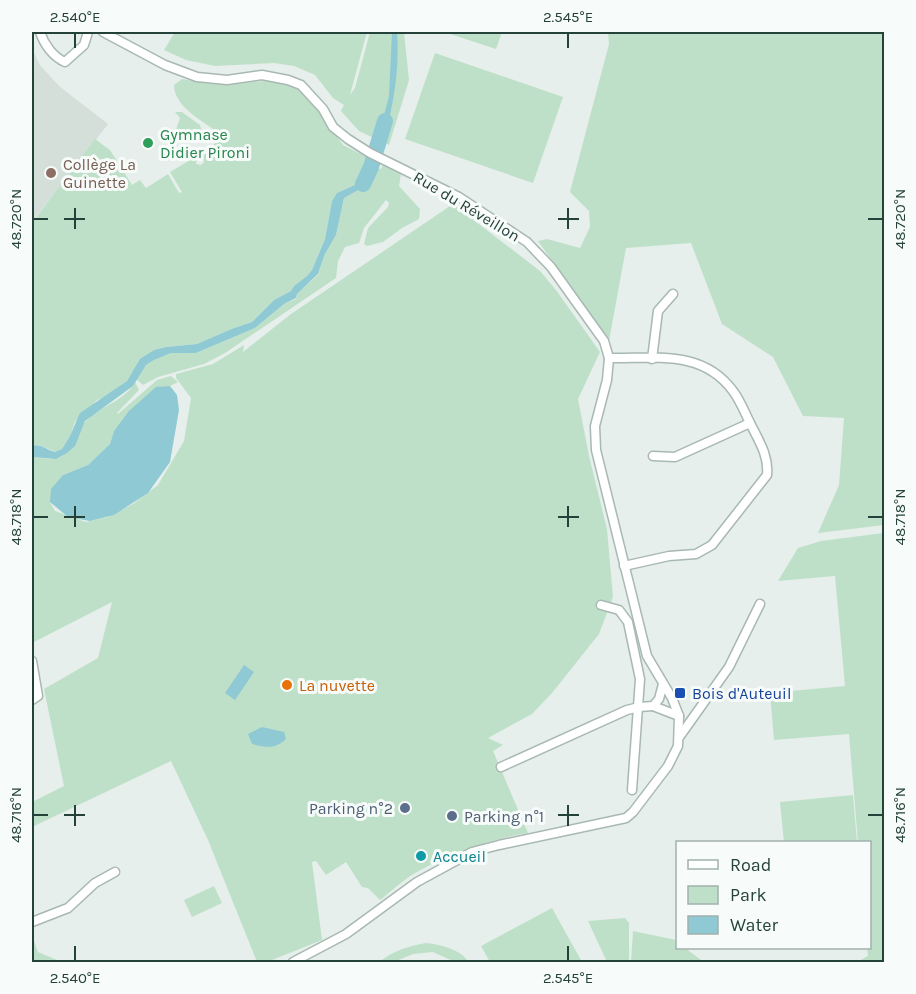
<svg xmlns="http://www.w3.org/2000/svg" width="916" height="994" viewBox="0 0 916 994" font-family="Karla,sans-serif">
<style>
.built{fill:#d4dfda}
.green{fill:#bfe0c8}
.water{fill:#8ec9d4}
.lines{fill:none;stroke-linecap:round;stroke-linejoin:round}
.river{stroke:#8ec9d4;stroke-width:16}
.street-casing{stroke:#a8b8b2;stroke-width:11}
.street{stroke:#fff;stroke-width:8}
.ticks{fill:none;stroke:#24423a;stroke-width:2}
.leisure-dot{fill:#2e9e5b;stroke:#f7fbf9;stroke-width:2}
.education-dot{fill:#8d6e63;stroke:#f7fbf9;stroke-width:2}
.food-dot{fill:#e8710a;stroke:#f7fbf9;stroke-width:2}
.transit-dot{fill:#1a4fb4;stroke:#f7fbf9;stroke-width:2}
.service-dot{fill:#5c6f8a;stroke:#f7fbf9;stroke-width:2}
.culture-dot{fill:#0f9aa8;stroke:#f7fbf9;stroke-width:2}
.labels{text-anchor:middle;stroke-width:6;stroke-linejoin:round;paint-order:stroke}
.leisure-label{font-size:16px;fill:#27864d;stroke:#f7fbf9;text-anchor:start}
.education-label{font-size:16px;fill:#785e54;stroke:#f7fbf9;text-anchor:start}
.street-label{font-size:16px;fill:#24423a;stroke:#f7fbf9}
.food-label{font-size:16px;fill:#c56008;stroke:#f7fbf9;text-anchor:start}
.transit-label{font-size:16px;fill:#164399;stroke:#f7fbf9;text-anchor:start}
.service-label{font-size:16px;fill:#4e5e75;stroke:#f7fbf9;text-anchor:end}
.culture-label{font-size:16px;fill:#0d838f;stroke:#f7fbf9;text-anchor:start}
.neatline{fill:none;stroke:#24423a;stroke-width:2}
.ticks-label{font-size:15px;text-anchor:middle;fill:#24423a}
</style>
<rect width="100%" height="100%" fill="#e6efeb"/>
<!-- built -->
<polygon class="built" points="32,49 40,65 59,86 108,124 32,222"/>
<!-- green -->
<g class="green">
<polygon points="175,32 367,32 350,95 355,88 370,32 404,32 409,80 389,145 359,131 341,111 344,105 333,98 315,75 294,66 274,63 215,66 186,60 164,50"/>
<polygon points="444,32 502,32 496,49"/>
<polygon points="608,32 884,32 884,525 818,533 839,485 844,418 803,416 773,357 722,324 691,243 626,248 609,341 538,241 547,239 580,248 590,227 589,211 570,192 609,44"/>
<polygon points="435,53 563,97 533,183 405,139"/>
<path d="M182,79L210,84H233L273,80L298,89L310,98L343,145L367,157L365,163L368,164L357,184L337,193L332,201L325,239L312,270L307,276L294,286L291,291L274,300L252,322L234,328L197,344L166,347L154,350L141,359L127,381L106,397L97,400L75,422L70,436L62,449L56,452L39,445L32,446V223L95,139L110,150L132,185L140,180L146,188L168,174L179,193L182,192L170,172L195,157L197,158L196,164L201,165L204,162L202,153C215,144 217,145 218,130L216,131C201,120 174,106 174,85Z"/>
<polygon points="175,112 182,112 200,125 202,132 187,141 185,141 176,130 180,118"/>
<polygon points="383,165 401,174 399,186 420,209 419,219 402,228 383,242 367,246 364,244 368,228 388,207 389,203 386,200 364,228 359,243 345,247 338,261 336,278 225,353 204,364 158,377 143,385 136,379 146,365 154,360 171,353 196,353 255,328 284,304 296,299 297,294 318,275 325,254 336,235 344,198 371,183 377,168 381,169"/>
<path d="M453,204L540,271L556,290L600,352L578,399L589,456L607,529L613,597L599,634L552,693L532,714L488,738L503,745L493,751L528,833C491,839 450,853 417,872C404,879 392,891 380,900L368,888L362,887L346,862L326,875L316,861L312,862L322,940L267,962H257L208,840L171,761L32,827V802L64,786L44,689L98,658L112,602L32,643V457C40,457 52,461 60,457C74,450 76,431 87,420C101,406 126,400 135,382L139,390L117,413L118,414L157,380L171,376L178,382L170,386L156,388L114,431L110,444L88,465L63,475L50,502L55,511L86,522L108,517L133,504L158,485L184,441L191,398L176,378V374L213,364L244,345L243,352L291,314Z"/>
<polygon points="884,533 884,962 857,962 868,956 867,948 870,948 870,842 858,842 849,734 774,740 770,693 845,686 835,576 778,581 798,548 821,541"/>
<polygon points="853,795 857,842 784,842 780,802"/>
<polygon points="214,886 222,903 192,917 184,900"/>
<polygon points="552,908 582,962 490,962 481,946"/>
<polygon points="625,918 629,923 629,962 607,962 588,921"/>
<polygon points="633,931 676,940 678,948 685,948 704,962 631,962"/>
<polygon points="32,935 38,952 62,962 32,962"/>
<path d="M426,943C443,945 459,949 469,962H455L433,952L413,954L394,962H379C393,951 408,946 426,943Z"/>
</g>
<!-- water -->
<g class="water">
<path d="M392,32H397C400,71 393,106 383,144L375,141L379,135L389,96Z"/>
<path d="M368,164L377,168L371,183L344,198L336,235L325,254L318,274L297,294L296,298L284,304L255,328L196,353H171L154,360L146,365L133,386L85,421L75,446L67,453L56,459L32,457V446C40,443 47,450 55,452L62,449L70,436L80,413L127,381L140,359L154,350L166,347L197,344L234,328L252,322L274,300L291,291L294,286L307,276L312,270L325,239L332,201L337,193L357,184Z"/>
<polygon points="170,386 177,395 179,410 170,462 148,493 114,515 90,521 68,517 50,502 51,489 63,475 88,465 110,444 114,431 129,411 156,387"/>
<polygon points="244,665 254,672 235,700 225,693"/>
<path d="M262,727L284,732L286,739C275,749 267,748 252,744L248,734Z"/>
</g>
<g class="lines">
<!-- river -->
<polyline class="river" points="363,184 371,167 385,121"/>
<!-- street casing -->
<g class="street-casing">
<g id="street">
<path d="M40,32C44,44 53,57 65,62L84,45L88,32"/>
<polyline points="103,32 165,65 197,77 227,80 262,75 288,80 301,85 323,109 333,127 348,139 370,153 459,197 527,242 551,267 604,341 609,358 607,380 595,426 596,450 647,656 672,698 679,716 678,746 668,766 633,812 626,818 499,845 472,852 417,882 346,934 293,962"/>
<path d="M609,358C655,359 702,349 733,391C740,400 745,413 750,423C759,441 769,456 767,475L712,545L696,554L669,556L624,566"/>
<polyline points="652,359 658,311 673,294"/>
<polyline points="653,456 675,457 750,423"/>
<polyline points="601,605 619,610 628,622 640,679 632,790"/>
<polyline points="32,661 38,696 32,700"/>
<polyline points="653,706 679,716"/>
<polyline points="680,736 729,667 760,604"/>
<polyline points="501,767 627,710 639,707 653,706 659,699 663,684"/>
<polyline points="32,922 68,908 95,883 115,872"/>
</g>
</g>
<!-- street -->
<use href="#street" class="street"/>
</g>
<!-- ticks -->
<path class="ticks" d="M75,33V48M568,33V48M75,208V229M568,208V229M33,219H48M64,219H85M558,219H579M868,219H883M75,506V527M568,506V527M33,517H48M64,517H85M558,517H579M868,517H883M75,805V826M568,805V826M33,815H48M64,815H85M558,815H579M868,815H883M75,946V961M568,946V961"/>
<!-- markers -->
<circle class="leisure-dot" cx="148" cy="143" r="6"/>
<circle class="education-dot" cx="51" cy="173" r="6"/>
<circle class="food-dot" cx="287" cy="685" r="6"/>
<rect class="transit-dot" x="674" y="687" width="12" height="12" rx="3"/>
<g class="service-dot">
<circle cx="405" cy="808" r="6"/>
<circle cx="452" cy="816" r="6"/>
</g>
<circle class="culture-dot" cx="421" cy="856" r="6"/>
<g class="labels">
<!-- leisure labels -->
<g class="leisure-label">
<text x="160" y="140">Gymnase<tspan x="160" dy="18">Didier Pironi</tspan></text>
</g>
<!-- education labels -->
<g class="education-label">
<text x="63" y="170">Collège La<tspan x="63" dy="18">Guinette</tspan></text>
</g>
<!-- street labels -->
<g class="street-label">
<text transform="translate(467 206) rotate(31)" y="6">Rue du Réveillon</text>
</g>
<!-- food labels -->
<g class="food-label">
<text x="299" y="691">La nuvette</text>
</g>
<!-- transit labels -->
<g class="transit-label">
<text x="692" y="699">Bois d'Auteuil</text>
</g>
<!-- service labels -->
<g class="service-label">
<text x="393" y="814">Parking n°2</text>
<text x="464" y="822" text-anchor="start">Parking n°1</text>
</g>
<!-- culture labels -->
<g class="culture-label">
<text x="433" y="862">Accueil</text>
</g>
</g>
<!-- border -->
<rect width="916" height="994" fill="none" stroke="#f7fbf9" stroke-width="66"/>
<!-- legend -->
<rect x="676" y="841" width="195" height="108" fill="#f7fbf9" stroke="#a3b1ad" stroke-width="1.5"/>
<rect x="688" y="860" width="30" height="9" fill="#ffffff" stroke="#a3b1ad" stroke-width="1.5"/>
<text x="730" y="871" font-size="18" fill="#24423a">Road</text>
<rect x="688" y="886" width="30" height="18" fill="#bfe0c8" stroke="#a3b1ad" stroke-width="1.5"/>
<text x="730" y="901" font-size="18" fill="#24423a">Park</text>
<rect x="688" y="916" width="30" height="18" fill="#8ec9d4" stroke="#a3b1ad" stroke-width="1.5"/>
<text x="730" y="931" font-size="18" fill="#24423a">Water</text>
<rect x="33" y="33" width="850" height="928" class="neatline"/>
<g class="ticks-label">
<text x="75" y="22">2.540°E</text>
<text x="568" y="22">2.545°E</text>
<text transform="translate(16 219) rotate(-90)" y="5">48.720°N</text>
<text transform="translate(900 219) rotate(-90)" y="5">48.720°N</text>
<text transform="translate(16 517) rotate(-90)" y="5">48.718°N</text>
<text transform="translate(900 517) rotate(-90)" y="5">48.718°N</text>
<text transform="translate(16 815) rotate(-90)" y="5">48.716°N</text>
<text transform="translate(900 815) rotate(-90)" y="5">48.716°N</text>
<text x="75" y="983">2.540°E</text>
<text x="568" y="983">2.545°E</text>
</g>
</svg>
